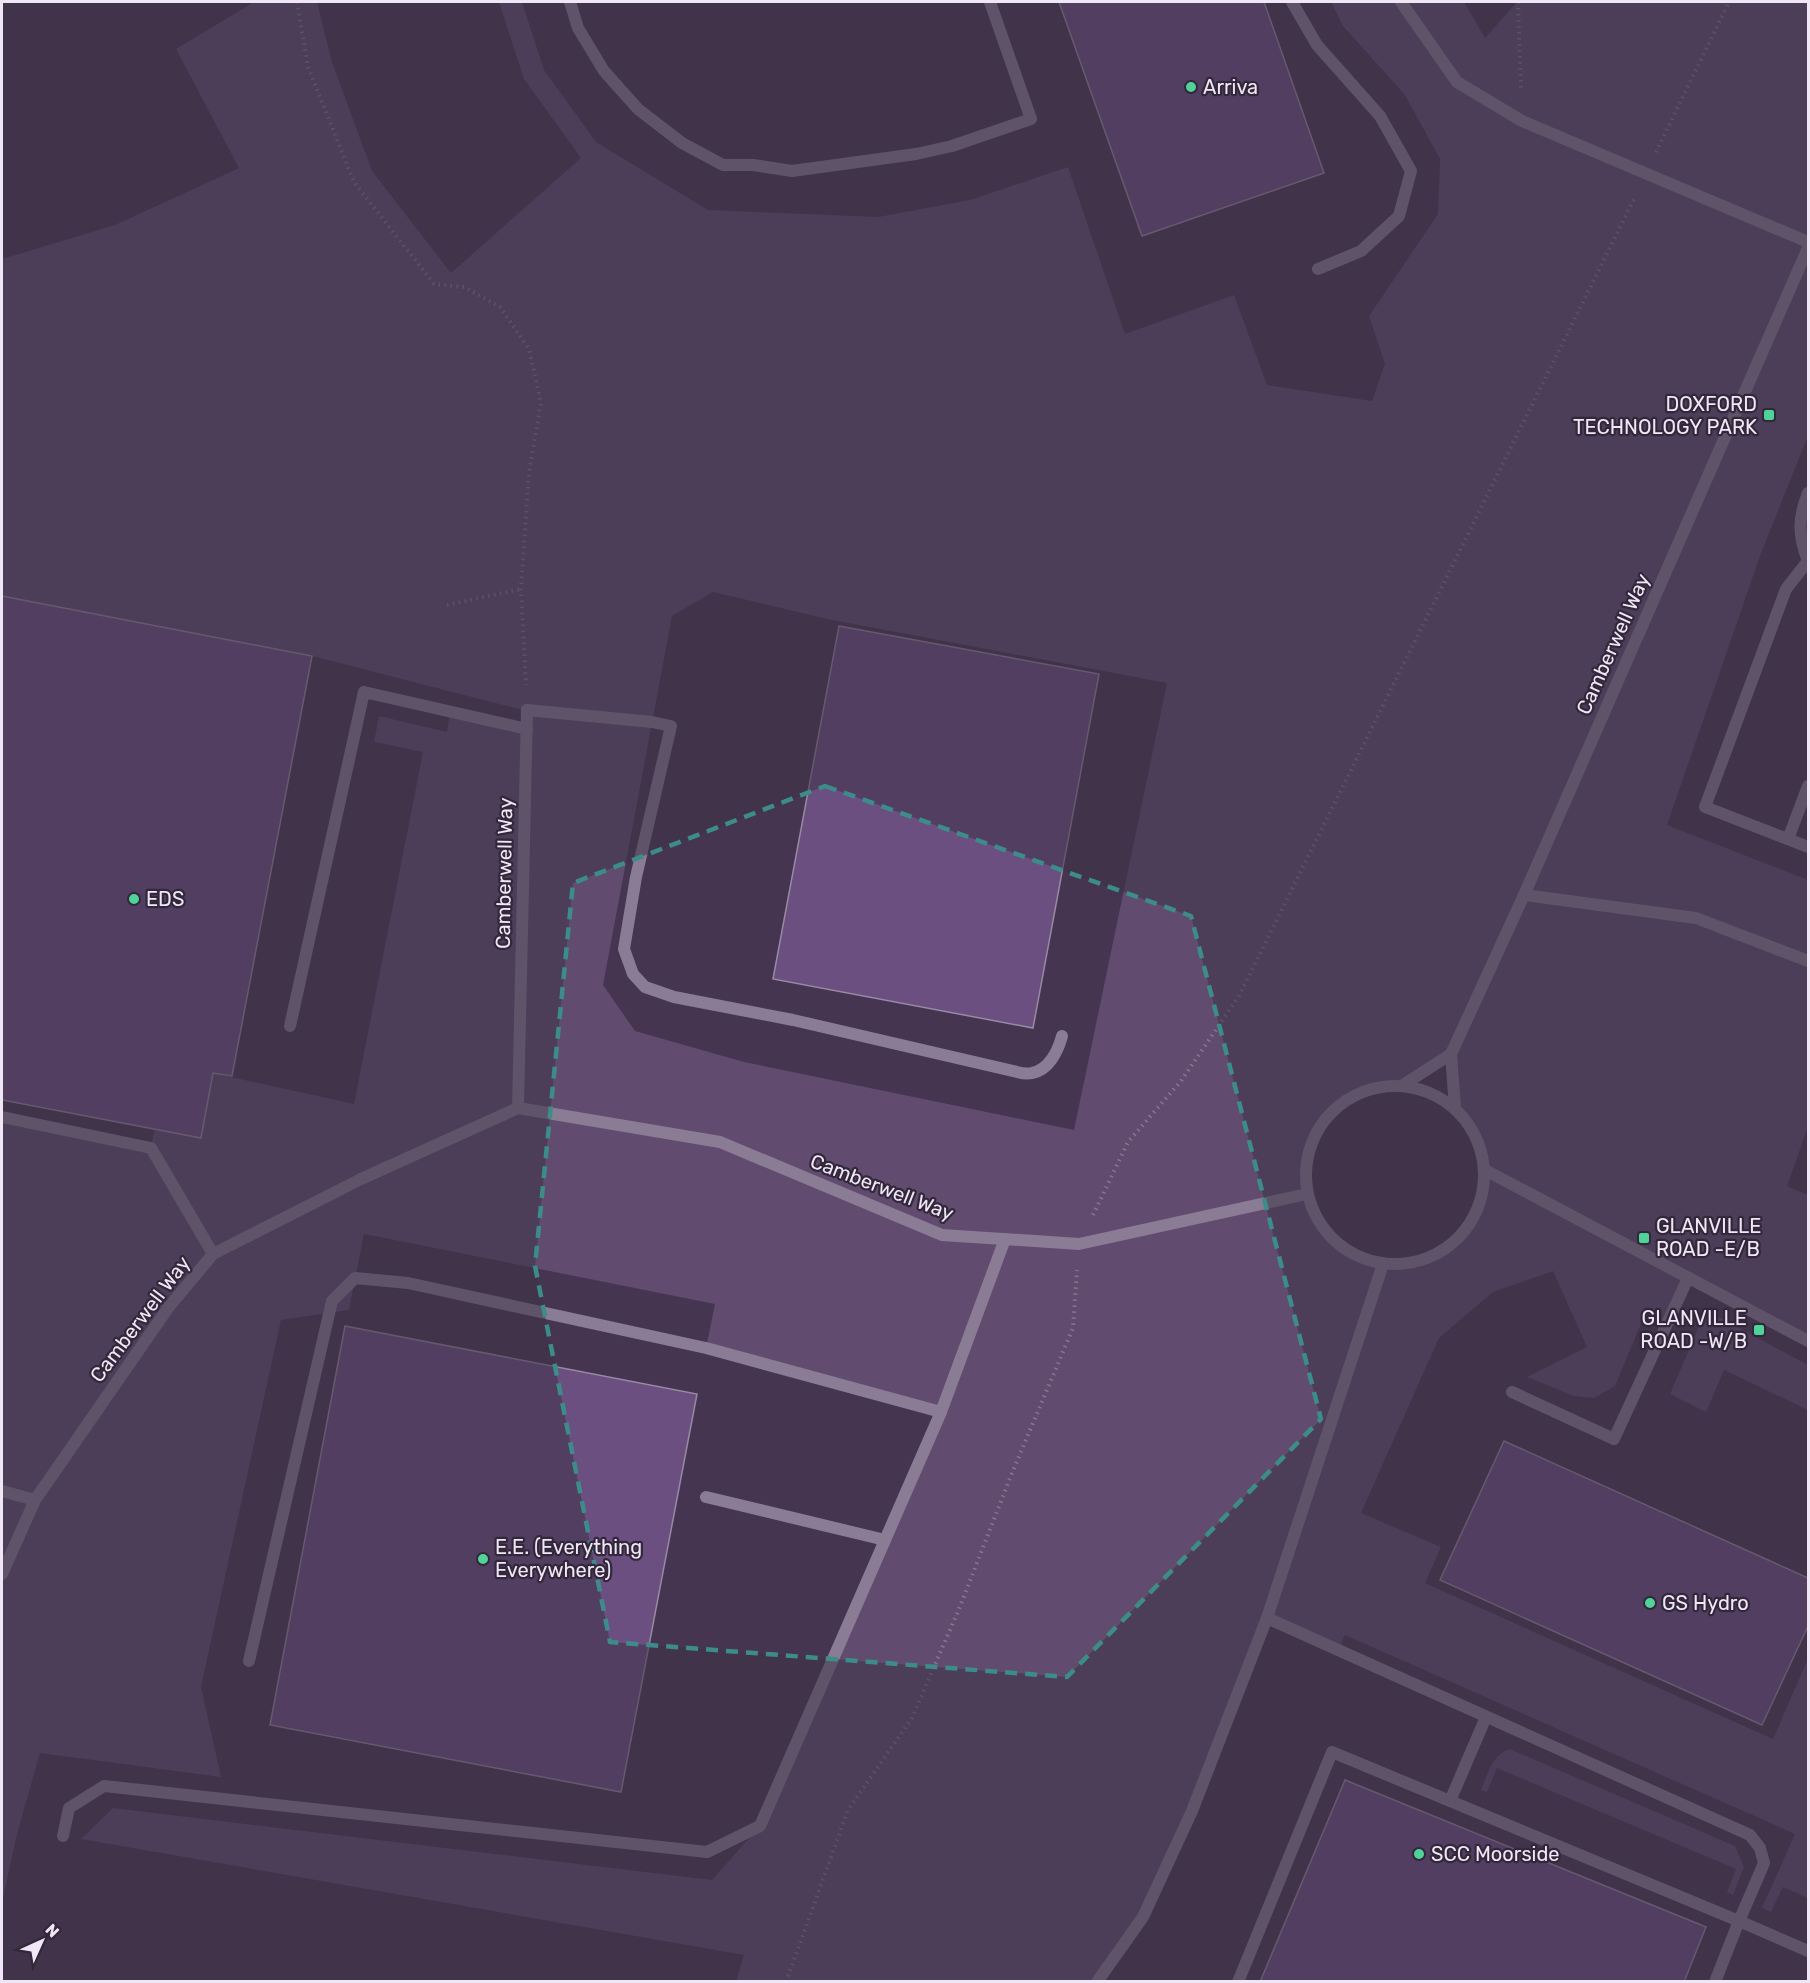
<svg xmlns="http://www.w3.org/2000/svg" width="1810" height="1983" viewBox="0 0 1810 1983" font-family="Rubik,sans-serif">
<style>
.built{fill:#453551}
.green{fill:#614c70;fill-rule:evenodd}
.building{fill:#6c4f81;stroke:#988aa3;stroke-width:1.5}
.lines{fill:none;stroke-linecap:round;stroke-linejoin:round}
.path{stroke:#83798b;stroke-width:4;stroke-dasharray:1.5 4.5;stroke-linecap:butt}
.service{stroke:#8a7c94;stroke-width:12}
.minor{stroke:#8a7c94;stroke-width:12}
.marked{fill:none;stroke:#3c8d89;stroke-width:4.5;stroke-dasharray:12 8;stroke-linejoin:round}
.poi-dot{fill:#50d398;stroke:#33273b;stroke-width:2}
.labels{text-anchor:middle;stroke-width:4.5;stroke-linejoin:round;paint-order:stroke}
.poi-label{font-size:20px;fill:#efe7f5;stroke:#33273b;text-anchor:start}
.street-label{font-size:20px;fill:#efe7f5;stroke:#33273b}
</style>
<rect width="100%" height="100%" fill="#3d3146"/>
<!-- built -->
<rect class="built" x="2" y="2" width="1806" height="1979"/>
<!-- green -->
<g class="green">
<path d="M254,2H317L332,62L372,171L451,273L581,158L524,79L499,2H522L544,70L596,142L708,210L878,217L970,200L1068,167L1125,334L1234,295L1267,385L1372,401L1385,364L1369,316L1438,214L1440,159L1405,95L1343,26L1331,2H1464L1485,38L1517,2H1808V436L1760,556L1667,825L1808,880V1127L1787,1186L1808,1195V1340L1688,1278L1666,1325L1645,1314L1615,1386L1594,1398L1574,1396L1527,1377L1587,1347L1553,1271L1493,1292L1439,1338L1361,1513L1441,1547L1425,1583L1773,1739L1808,1659V1898L1783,1887L1771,1912L1762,1908L1795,1834L1345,1635L1338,1650L1267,1618L1143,1917L1097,1981H736L744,1955L81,1839L113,1808L712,1880L760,1826L941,1412L706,1348L715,1304L364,1234L349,1310L281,1320L201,1687L221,1777L40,1753L17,1834L2,1903V1117L151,1148L154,1130L201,1138L213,1073L354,1104L423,752L374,742L379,716L447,732L450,712L526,729L527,711L312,656L2,596V259L115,225L239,168L176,49ZM713,592L827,619L1167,683L1074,1130L744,1062L635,1031L603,985L672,616ZM1450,1054L1455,1108L1475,1133L1485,1170L1481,1201L1468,1228L1445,1250L1425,1260L1383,1264L1354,1255L1331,1238L1313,1213L1307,1188L1306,1163L1309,1147L1323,1120L1343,1100L1372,1087L1403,1085Z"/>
<polygon points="1706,1310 1808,1365 1808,1410 1724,1370 1706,1412 1670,1394"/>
<path d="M1510,1749L1735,1846L1744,1867L1733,1895L1727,1892L1736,1869L1497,1768L1487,1792L1481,1790C1488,1774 1492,1754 1510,1749Z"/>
</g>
<!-- building -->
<g class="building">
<polygon points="1059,2 1264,2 1324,173 1142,236"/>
<polygon points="2,596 312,656 232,1076 213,1073 201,1138 2,1100"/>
<polygon points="839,626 1099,674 1033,1028 773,979"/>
<polygon points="345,1326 697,1394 621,1792 270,1725"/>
<polygon points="1504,1441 1808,1578 1808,1626 1762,1725 1440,1580"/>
<polygon points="1345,1780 1706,1927 1684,1982 1260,1982"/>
</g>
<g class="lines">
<!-- path -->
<g class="path">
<polyline points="297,2 308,67 354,182 434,284 464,287 500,307 529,349 541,403 529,472 521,589 526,685"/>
<polyline points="1518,2 1521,90"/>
<polyline points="1656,152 1729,2"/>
<polyline points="447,605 521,589"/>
<polyline points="1093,1215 1128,1142 1181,1081 1239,996 1635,197"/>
<polyline points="786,1982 848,1810 912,1718 959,1609 1012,1473 1073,1328 1077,1270"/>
</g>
<!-- service -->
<g class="service">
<polyline points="570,2 578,28 604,71 638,109 682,143 723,165 753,165 792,171 916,154 952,146 1031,119 990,2"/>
<polyline points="1292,2 1317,45 1380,116 1411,171 1399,216 1361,251 1318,269"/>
<path d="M1808,493C1798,518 1798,535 1808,561"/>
<polyline points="1808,561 1786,589 1705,807 1808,847"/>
<polyline points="363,697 364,692 527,729"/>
<path d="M527,710L652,722L671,726L636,877L624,949L633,974L645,987L674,997L793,1020L1017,1072C1021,1073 1028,1074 1032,1073C1049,1070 1058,1051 1062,1036"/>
<polyline points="1788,839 1808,786"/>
<polyline points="1524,895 1696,918 1808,961"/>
<polyline points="290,1026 364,692"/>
<polyline points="2,1117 151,1148 213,1254"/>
<polyline points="1512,1392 1614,1439 1688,1278"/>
<polyline points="2,1491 35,1500"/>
<polyline points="706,1497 885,1540"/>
<polyline points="1267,1618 1750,1835 1760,1848 1764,1863 1739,1921 1808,1951"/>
<polyline points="249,1661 332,1301 355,1278 408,1283 706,1348 941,1412 1005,1239"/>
<polyline points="1450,1801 1486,1717"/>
<polyline points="63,1836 69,1808 104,1786 707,1852 760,1826 941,1412"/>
<polyline points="1238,1982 1332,1752 1739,1921 1715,1982"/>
</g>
<!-- minor -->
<g class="minor">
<polyline points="1401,2 1457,82 1522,121 1808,242"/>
<polyline points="1403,1085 1451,1054"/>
<circle cx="1395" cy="1175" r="89"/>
<polyline points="518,1108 527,710"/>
<polyline points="1455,1108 1451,1054 1524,895 1808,248"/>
<polyline points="1485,1170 1808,1341"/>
<polyline points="2,1574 35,1500 168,1308 213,1254 361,1179 518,1108 720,1142 942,1235 1079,1244 1307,1194"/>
<polyline points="1097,1982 1143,1917 1192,1811 1267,1618 1383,1264"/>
</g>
</g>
<!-- marked area -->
<path d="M0 0H1810V1983H0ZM825,786L1191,916L1321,1419L1067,1677L610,1642L535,1266L573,883Z" fill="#3d3146" fill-opacity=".55" fill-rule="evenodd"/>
<path class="marked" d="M825,786L1191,916L1321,1419L1067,1677L610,1642L535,1266L573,883Z"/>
<!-- markers -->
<g class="poi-dot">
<circle cx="1191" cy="87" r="6"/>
<rect x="1763" y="409" width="12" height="12" rx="3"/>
<circle cx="134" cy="899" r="6"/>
<rect x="1638" y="1232" width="12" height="12" rx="3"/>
<rect x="1753" y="1324" width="12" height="12" rx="3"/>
<circle cx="483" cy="1559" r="6"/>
<circle cx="1650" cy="1603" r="6"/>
<circle cx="1419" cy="1854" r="6"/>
</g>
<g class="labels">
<!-- poi labels -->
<g class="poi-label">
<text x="1203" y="94">Arriva</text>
<text x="1757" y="411" text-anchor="end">DOXFORD<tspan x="1757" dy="23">TECHNOLOGY PARK</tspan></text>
<text x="146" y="906">EDS</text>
<text x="1656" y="1233">GLANVILLE<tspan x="1656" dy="23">ROAD -E/B</tspan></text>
<text x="1747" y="1325" text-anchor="end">GLANVILLE<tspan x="1747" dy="23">ROAD -W/B</tspan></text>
<text x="495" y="1554">E.E. (Everything<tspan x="495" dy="23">Everywhere)</tspan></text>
<text x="1662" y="1610">GS Hydro</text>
<text x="1431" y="1861">SCC Moorside</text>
</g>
<!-- street labels -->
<g class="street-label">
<text transform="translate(1613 644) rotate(-66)" y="7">Camberwell Way</text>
<text transform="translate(504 873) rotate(-89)" y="7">Camberwell Way</text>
<text transform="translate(882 1187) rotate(21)" y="7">Camberwell Way</text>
<text transform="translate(140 1319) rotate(-53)" y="7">Camberwell Way</text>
</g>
</g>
<!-- border -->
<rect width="1810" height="1983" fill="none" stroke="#efe7f5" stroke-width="6"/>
<!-- north arrow -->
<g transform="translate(42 1941) rotate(45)" stroke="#33273b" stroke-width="4.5" paint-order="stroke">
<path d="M0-4.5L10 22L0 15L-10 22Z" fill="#efe7f5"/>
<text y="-9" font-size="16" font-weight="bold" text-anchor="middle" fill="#efe7f5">N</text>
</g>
</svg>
